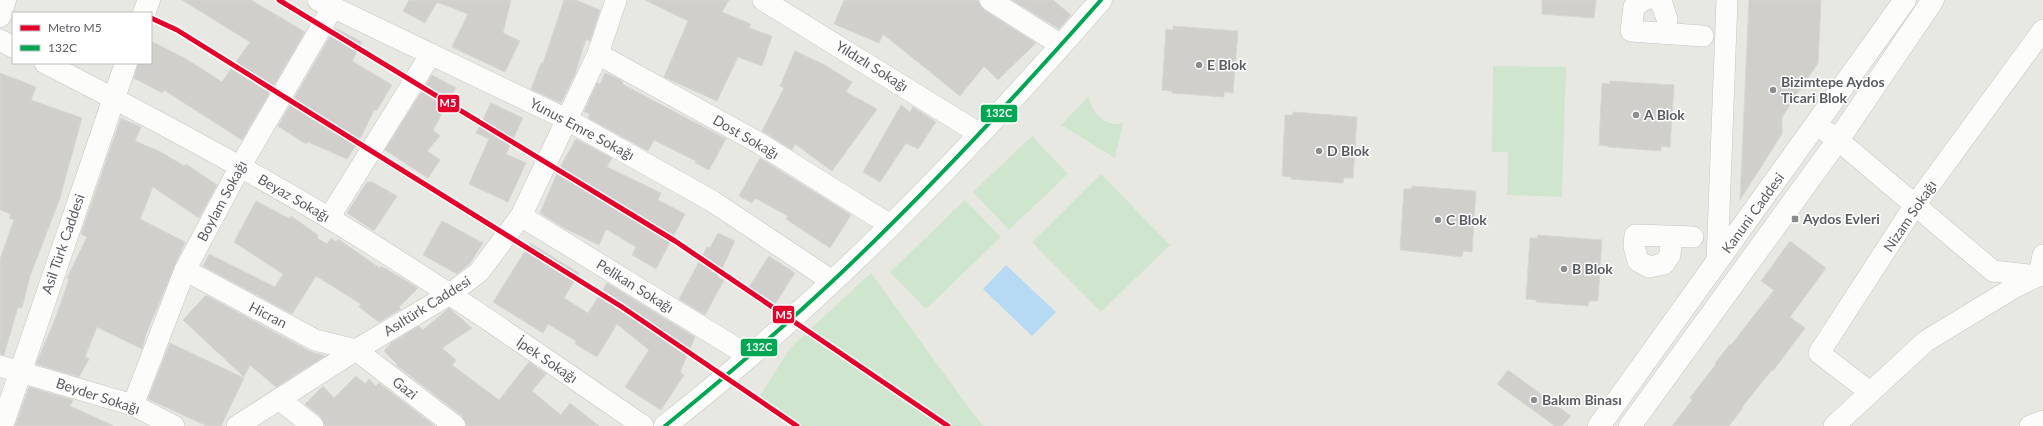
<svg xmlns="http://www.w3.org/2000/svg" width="2043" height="426" viewBox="0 0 2043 426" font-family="Lato,sans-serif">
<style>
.green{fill:#d0e5ce}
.water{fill:#b6d9f4}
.building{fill:#d0cfcc;stroke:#d8d6d2}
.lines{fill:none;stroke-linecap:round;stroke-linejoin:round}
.minor-casing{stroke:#c5c5c5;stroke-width:22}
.tertiary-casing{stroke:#c5c5c5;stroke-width:23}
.secondary-casing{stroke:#c4c5c3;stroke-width:23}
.minor{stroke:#fcfcfb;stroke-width:21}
.tertiary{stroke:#fcfcfb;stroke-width:22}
.secondary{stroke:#fcfcfb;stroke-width:22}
.bus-1-casing{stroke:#fff;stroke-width:7}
.bus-1{stroke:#00a651;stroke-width:4}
.metro-1-casing{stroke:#fff;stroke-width:8}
.metro-1{stroke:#e4002b;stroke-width:5}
.poi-dot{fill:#8b8d8e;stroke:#fff;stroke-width:1.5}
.labels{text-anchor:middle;stroke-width:3;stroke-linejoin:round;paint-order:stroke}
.poi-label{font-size:14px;font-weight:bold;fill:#595c60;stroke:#fff;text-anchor:start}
.street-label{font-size:14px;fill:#595c60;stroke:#fff}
.line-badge{stroke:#fff;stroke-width:1.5}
.badge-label{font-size:11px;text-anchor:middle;font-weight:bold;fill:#fff}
</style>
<rect width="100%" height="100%" fill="#e8e8e3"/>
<!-- green -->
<g class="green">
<polygon points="1493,66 1566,67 1562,197 1507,195 1508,152 1492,152"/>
<path d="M1089,96C1091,112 1105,128 1123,123L1115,158L1061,125Z"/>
<polygon points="1032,136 1068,174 1009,230 973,192"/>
<polygon points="1101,174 1170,245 1101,312 1032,242"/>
<polygon points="965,200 1001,237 926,309 890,272"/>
<polygon points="871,273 969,408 983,426 794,426 796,422 759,397 791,347"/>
</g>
<!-- water -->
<polygon class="water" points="1006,265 1056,312 1032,336 983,289"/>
<!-- building -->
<g class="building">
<polygon points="182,0 251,0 305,32 242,140 164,90 162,93 134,78 138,63 151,63 151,41 188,60 222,82 250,42"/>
<polygon points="409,0 511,0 503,33 520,41 505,72 452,47 468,14 437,2 425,23 403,11"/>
<polygon points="564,0 576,0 600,10 590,41 586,39 575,74 561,103 531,89 541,63 543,63"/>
<polygon points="645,0 729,0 722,12 751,24 749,28 772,36 762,66 738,57 717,101 664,77 688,21"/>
<polygon points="844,0 978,0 980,6 984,10 1036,43 998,80 984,66 960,96 883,34 879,43 834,24"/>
<polygon points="1012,0 1053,0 1071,15 1059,29"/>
<polygon points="1542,0 1596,0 1594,18 1542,14"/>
<polygon points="1749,0 1821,0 1818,63 1782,117 1782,134 1740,200"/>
<polygon points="1173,26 1238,31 1233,93 1224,92 1224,97 1172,93 1172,91 1162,90 1166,29 1173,30"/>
<polygon points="335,28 362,42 352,61 392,85 377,110 374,110 362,135 347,159 308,142 306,144 278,126"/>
<polygon points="795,51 823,64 852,82 846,92 877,109 832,171 795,144 792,150 762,131 784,88 780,86"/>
<polygon points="0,73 36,87 31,100 82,118 59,201 30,276 22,308 18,307 4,355 0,354 0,259 14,220 9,218 11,214 0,210"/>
<polygon points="605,73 617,78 623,82 622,84 726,139 709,170 695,163 696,161 654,140 648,151 588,118 590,114 584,112 597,83 600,84"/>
<polygon points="432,75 456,88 433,130 440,136 427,151 440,160 428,178 385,150"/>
<polygon points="1610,81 1674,85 1670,147 1661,146 1661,151 1608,147 1608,146 1599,145 1602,83 1610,84"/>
<polygon points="491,103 523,118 506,154 526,163 508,202 469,184 489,139 476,133"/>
<polygon points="901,105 910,112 913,107 936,122 918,149 906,143 880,182 863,172"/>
<polygon points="1293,112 1357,117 1353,178 1344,178 1343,183 1291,179 1291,177 1282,176 1285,115 1293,115"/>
<polygon points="121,118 141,127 135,141 161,152 184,166 186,164 217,185 199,218 153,187 140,219 185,242 146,334 142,349 97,327 85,357 89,359 79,377 36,364 56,317 69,279 67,278 87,237 81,234"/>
<polygon points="576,139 612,158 607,167 661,193 658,200 685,214 656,269 632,255 636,247 606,229 599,245 564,228 540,213 559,169"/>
<polygon points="760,158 851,215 830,248 786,219 788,216 755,198 752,203 739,196"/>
<polygon points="367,182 372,182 397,196 374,231 347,213"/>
<polygon points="1412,186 1476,191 1472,252 1463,251 1462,257 1400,250 1404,189 1412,189"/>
<polygon points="256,201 290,219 291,216 318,235 317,238 327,244 331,238 336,242 338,239 380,268 381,266 418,288 399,307 401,309 379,322 359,307 361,304 316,276 292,314 203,266 209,254 275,287 283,274 234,242"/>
<polygon points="442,221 483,243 470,263 457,274 423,255"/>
<polygon points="718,233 735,241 718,277 724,280 705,315 679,299 707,247 710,248"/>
<polygon points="1538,235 1602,240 1598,301 1589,301 1588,306 1536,302 1536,300 1526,299 1530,238 1538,238"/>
<polygon points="1790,241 1826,268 1790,317 1805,328 1773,371 1772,370 1742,407 1743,408 1729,426 1672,426 1692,400 1690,398 1716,364 1715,363 1730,344 1731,345 1774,290 1761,281"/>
<polygon points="530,243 579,273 564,298 588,313 607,283 695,337 680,372 684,375 661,410 625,387 649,350 617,324 597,357 575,344 576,341 548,324 543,333 493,302"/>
<polygon points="769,256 795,273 775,304 749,287"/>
<polygon points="206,295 309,351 325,356 276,387 250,365 244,377 183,320"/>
<polygon points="449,308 472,328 442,348 456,360 452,365 499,400 529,362 546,374 532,391 561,415 570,403 599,426 467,426 462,416 396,365 397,364 384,351 391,343 419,326 423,330"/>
<polygon points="170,343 244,378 221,426 207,426 148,399"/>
<polygon points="1508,370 1571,416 1562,426 1555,426 1497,384"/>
<polygon points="356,376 365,384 369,379 376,386 379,383 435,426 325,426 321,417 305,404 323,386 334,398"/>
<polygon points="29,387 73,400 70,406 114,426 15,426"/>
</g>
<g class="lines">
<!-- minor casing -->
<g class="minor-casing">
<g id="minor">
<polyline points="318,0 566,119 712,201 832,281"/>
<polyline points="763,0 980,134"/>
<polyline points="990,0 1061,45"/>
<polyline points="1644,0 1634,7 1631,31 1703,36"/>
<polyline points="1657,0 1661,1 1667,19"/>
<polyline points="0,40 13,47"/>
<polyline points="598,54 759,143 890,225"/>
<path d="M45,63C141,112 237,163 329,218C437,283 540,355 643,426"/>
<polyline points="1817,125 1838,140 1993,271 2039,276 2043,255"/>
<polyline points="521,216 749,356"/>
<polyline points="329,218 431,54"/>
<polyline points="1671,244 1670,255 1664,264 1649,267 1638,261 1634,246 1635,235 1693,237"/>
<polyline points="1717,262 1727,0"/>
<polyline points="185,270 315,340 356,350 455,426"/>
<polyline points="0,366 133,405 174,426"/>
<polyline points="1870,392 1819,353 1915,205 2043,30"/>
<polyline points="279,399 313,426"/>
<polyline points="133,405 185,270 240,167 333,7"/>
<polyline points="237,426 356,350 450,294 479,272 521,216 598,54 616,0"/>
<polyline points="1834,426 1926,341 2015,287 2038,276"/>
<polyline points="2030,426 2043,421"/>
</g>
</g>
<!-- tertiary casing -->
<g class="tertiary-casing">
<g id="tertiary">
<path d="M665,426C825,300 968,153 1101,0"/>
<polyline points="1599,426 1905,0"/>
<polyline points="1630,426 1838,140 1933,0"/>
</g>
</g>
<!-- secondary casing -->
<g class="secondary-casing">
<g id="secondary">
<polyline points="144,13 149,0"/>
<polyline points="0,16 5,0"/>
<polyline points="2,426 126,63"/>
</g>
</g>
<!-- minor -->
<use href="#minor" class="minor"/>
<!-- tertiary -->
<use href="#tertiary" class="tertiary"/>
<!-- secondary -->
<use href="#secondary" class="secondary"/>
<!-- bus-1 casing -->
<g class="bus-1-casing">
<path id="bus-1" d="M665,426C724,378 783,328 839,275C931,188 1017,95 1101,0"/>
</g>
<!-- bus-1 -->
<use href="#bus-1" class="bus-1"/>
<!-- metro-1 casing -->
<g class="metro-1-casing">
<g id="metro-1">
<polyline points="279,0 675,241 948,426"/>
<polyline points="151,18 177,30 622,307 797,426"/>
</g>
</g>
<!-- metro-1 -->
<use href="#metro-1" class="metro-1"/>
</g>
<!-- markers -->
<g class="poi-dot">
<circle cx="1199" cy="65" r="4"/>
<circle cx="1773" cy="90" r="4"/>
<circle cx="1636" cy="115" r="4"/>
<circle cx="1319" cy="151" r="4"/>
<rect x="1791" y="215" width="8" height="8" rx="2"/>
<circle cx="1438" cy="220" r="4"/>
<circle cx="1564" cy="269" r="4"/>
<circle cx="1534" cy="400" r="4"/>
</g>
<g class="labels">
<!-- poi labels -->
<g class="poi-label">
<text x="1207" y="70">E Blok</text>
<text x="1781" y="87">Bizimtepe Aydos<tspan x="1781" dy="16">Ticari Blok</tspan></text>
<text x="1644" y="120">A Blok</text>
<text x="1327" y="156">D Blok</text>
<text x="1803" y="224">Aydos Evleri</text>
<text x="1446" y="225">C Blok</text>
<text x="1572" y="274">B Blok</text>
<text x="1542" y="405">Bakım Binası</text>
</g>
<!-- street labels -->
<g class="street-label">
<text transform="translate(872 66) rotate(32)" y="5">Yıldızlı Sokağı</text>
<text transform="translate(582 129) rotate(28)" y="5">Yunus Emre Sokağı</text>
<text transform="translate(746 137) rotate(30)" y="5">Dost Sokağı</text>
<text transform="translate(294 198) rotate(30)" y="5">Beyaz Sokağı</text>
<text transform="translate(222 201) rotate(-62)" y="5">Boylam Sokağı</text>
<text transform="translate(1753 213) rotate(-54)" y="5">Kanuni Caddesi</text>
<text transform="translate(1910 216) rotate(-56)" y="5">Nizam Sokağı</text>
<text transform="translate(63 244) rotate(-71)" y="5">Asil Türk Caddesi</text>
<text transform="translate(635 286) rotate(32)" y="5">Pelikan Sokağı</text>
<text transform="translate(427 306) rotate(-32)" y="5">Asıltürk Caddesi</text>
<text transform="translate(268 315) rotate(27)" y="5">Hicran</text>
<text transform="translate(547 360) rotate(34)" y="5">İpek Sokağı</text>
<text transform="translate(405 388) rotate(38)" y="5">Gazi</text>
<text transform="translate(98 396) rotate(18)" y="5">Beyder Sokağı</text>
</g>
</g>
<g class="line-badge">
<rect x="437" y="94" width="23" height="19" rx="4" fill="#e4002b"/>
<rect x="980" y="104" width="38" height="19" rx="4" fill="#00a651"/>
<rect x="772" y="305" width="23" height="19" rx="4" fill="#e4002b"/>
<rect x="740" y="338" width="38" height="19" rx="4" fill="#00a651"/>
</g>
<g class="badge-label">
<text x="448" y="107">M5</text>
<text x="999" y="117">132C</text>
<text x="784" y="319">M5</text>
<text x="759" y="351">132C</text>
</g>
<!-- legend -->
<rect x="12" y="12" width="140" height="52" fill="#ffffff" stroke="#bdbebf"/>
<rect x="20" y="25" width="20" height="6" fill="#e4002b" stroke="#bdbebf"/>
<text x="48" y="32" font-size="12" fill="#595c60">Metro M5</text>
<rect x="20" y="45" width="20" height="6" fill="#00a651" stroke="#bdbebf"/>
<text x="48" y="52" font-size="12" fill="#595c60">132C</text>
</svg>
